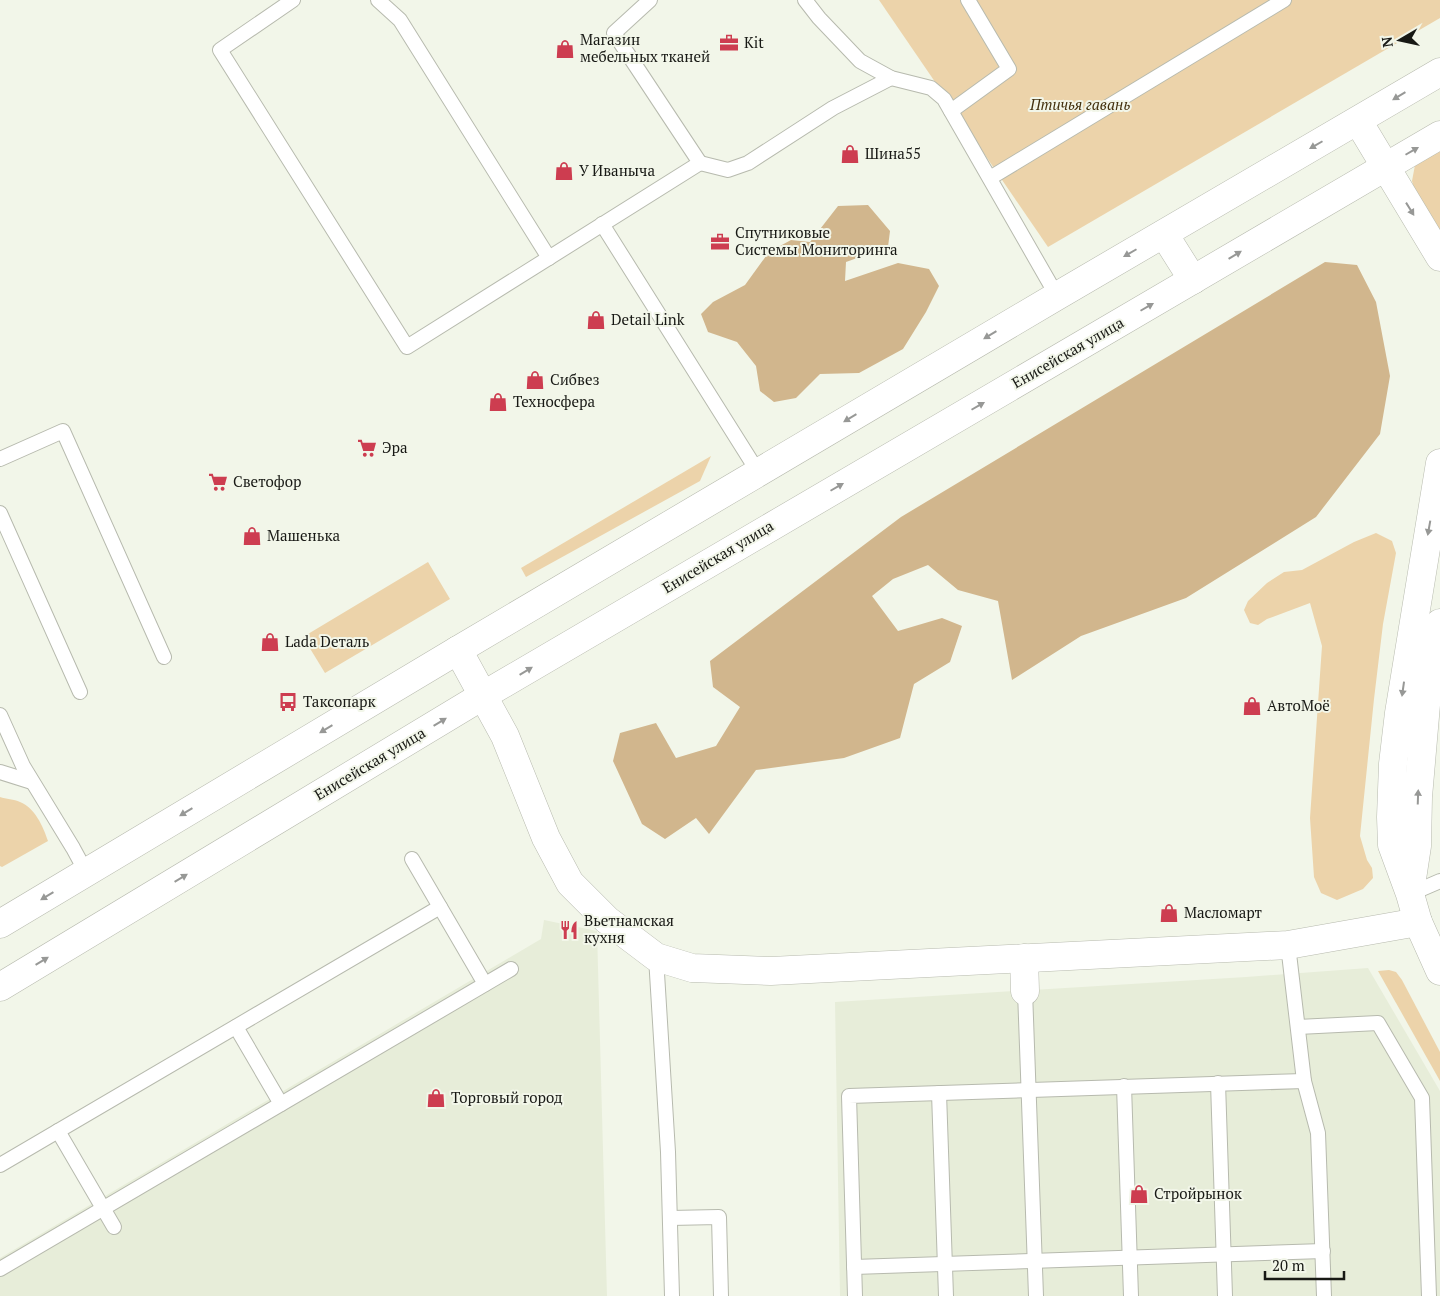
<svg xmlns="http://www.w3.org/2000/svg" width="1440" height="1296" viewBox="0 0 1440 1296" font-family="'PT Serif',serif">
<style>
.built{fill:#e7edd9}
.green{fill:#ecd3aa}
.forest{fill:#d1b68d}
.lines{fill:none;stroke-linecap:round;stroke-linejoin:round}
.service-casing{stroke:#b7baae;stroke-width:16}
.minor-casing{stroke:#b7baae;stroke-width:29}
.secondary-casing{stroke:#b7baae;stroke-width:29}
.primary-casing{stroke:#b7baae;stroke-width:29}
.service{stroke:#fff;stroke-width:14}
.minor{stroke:#fff;stroke-width:28}
.secondary{stroke:#fff;stroke-width:28}
.primary{stroke:#fff;stroke-width:28}
.oneway{fill:#979896}
.labels{text-anchor:middle;stroke-width:4;stroke-linejoin:round;paint-order:stroke}
.poi-label{font-size:15px;fill:#181915;stroke:#f2f6e9;text-anchor:start}
.park-label{font-size:15px;font-style:italic;fill:#43300d;stroke:#f2f6e9}
.street-label{font-size:15px;fill:#181915;stroke:#f2f6e9}
</style>
<rect width="100%" height="100%" fill="#f2f6e9"/>
<!-- built -->
<g class="built">
<polygon points="544,920 597,931 607,1296 0,1296 0,1258 541,939"/>
<polygon points="1368,968 1440,1091 1440,1296 840,1296 835,1002 1246,977"/>
</g>
<!-- green -->
<g class="green">
<polygon points="879,0 1440,0 1440,18 1048,247"/>
<polygon points="1440,149 1440,232 1415,191 1412,181 1415,165"/>
<polygon points="711,456 700,481 526,577 521,568"/>
<polygon points="1376,533 1392,541 1396,553 1383,624 1374,699 1360,836 1367,860 1372,868 1373,878 1363,889 1337,900 1321,893 1314,877 1310,818 1322,646 1310,603 1267,619 1258,625 1250,623 1244,610 1248,601 1267,583 1284,572 1302,570 1354,542"/>
<polygon points="428,562 450,599 325,673 303,637"/>
<path d="M0,797C6,799 14,799 20,802C35,808 43,826 48,841L2,867L0,866Z"/>
<polygon points="1389,970 1396,972 1402,980 1440,1052 1440,1081 1378,971"/>
</g>
<!-- forest -->
<g class="forest">
<polygon points="868,205 890,231 888,247 846,262 845,281 898,263 929,269 939,286 926,312 903,349 859,373 820,374 796,398 774,402 760,391 756,366 737,342 708,332 701,314 713,302 745,285 769,252 791,240 810,242 838,206"/>
<polygon points="1325,262 1357,265 1376,302 1390,376 1380,434 1316,517 1186,598 1081,636 1012,680 998,601 958,590 928,565 893,579 872,596 898,631 942,618 962,626 950,662 914,684 900,738 844,758 756,770 709,834 696,818 665,839 642,824 613,761 620,733 656,723 676,758 716,746 740,707 713,687 710,661 901,517"/>
</g>
<g class="lines">
<!-- service casing -->
<g class="service-casing">
<g id="service">
<polyline points="293,0 220,50 407,347 700,163 614,33 650,0"/>
<polyline points="378,0 400,20 549,258"/>
<polyline points="805,0 819,18 860,61 891,78 931,88 944,99 1057,296"/>
<polyline points="951,111 1009,69 968,0"/>
<polyline points="700,163 728,170 748,163 833,108 891,78"/>
<polyline points="990,178 1284,0"/>
<polyline points="602,224 758,472"/>
<polyline points="0,459 63,431 164,657"/>
<polyline points="0,513 80,692"/>
<polyline points="0,715 23,766 73,848 86,872"/>
<polyline points="0,772 32,782"/>
<polyline points="412,859 485,984"/>
<polyline points="1410,894 1440,881"/>
<polyline points="1288,945 1304,1081 1318,1133 1324,1296"/>
<polyline points="656,957 668,1152 672,1296"/>
<polyline points="1025,991 1036,1296"/>
<polyline points="236,1027 281,1104"/>
<polyline points="1298,1027 1378,1023 1422,1098 1429,1296"/>
<polyline points="1218,1083 1225,1296"/>
<polyline points="1124,1086 1131,1296"/>
<polyline points="939,1093 946,1296"/>
<polyline points="58,1131 114,1227"/>
<polyline points="0,1165 440,907"/>
<polyline points="670,1218 719,1217 721,1296"/>
<polyline points="854,1267 1323,1251"/>
<polyline points="0,1269 511,969"/>
<polyline points="855,1296 849,1096 1304,1081"/>
</g>
</g>
<!-- minor casing -->
<g class="minor-casing">
<g id="minor">
<polyline points="458,650 505,736 546,838 570,883 607,920 656,957 692,968 771,971 1288,945 1418,922"/>
<polyline points="1024,958 1025,991"/>
</g>
</g>
<!-- secondary casing -->
<g class="secondary-casing">
<g id="secondary">
<polyline points="1358,121 1440,257"/>
<polyline points="1440,463 1399,713 1393,764 1391,817 1392,845 1410,894 1418,922 1440,971"/>
<polyline points="1410,892 1417,846 1418,797 1427,693 1440,623"/>
</g>
</g>
<!-- primary casing -->
<g class="primary-casing">
<g id="primary">
<polyline points="1164,234 1193,280"/>
<polyline points="0,924 458,650 1057,296 1440,72"/>
<polyline points="0,987 484,695 1440,135"/>
</g>
</g>
<!-- service -->
<use href="#service" class="service"/>
<!-- minor -->
<use href="#minor" class="minor"/>
<!-- secondary -->
<use href="#secondary" class="secondary"/>
<!-- primary -->
<use href="#primary" class="primary"/>
</g>
<!-- one-way arrows -->
<defs><path id="oneway-solid" d="M-6-.8H1V-3.2L6.5 0L1 3.2V.8H-6Z" transform="scale(1.25)"/></defs>
<g class="oneway">
<use href="#oneway-solid" transform="translate(1399 96) rotate(149)"/>
<use href="#oneway-solid" transform="translate(1316 145) rotate(150)"/>
<use href="#oneway-solid" transform="translate(1412 151) rotate(-30)"/>
<use href="#oneway-solid" transform="translate(1410 209) rotate(58)"/>
<use href="#oneway-solid" transform="translate(1130 253) rotate(150)"/>
<use href="#oneway-solid" transform="translate(1235 255) rotate(-31)"/>
<use href="#oneway-solid" transform="translate(1147 307) rotate(-30)"/>
<use href="#oneway-solid" transform="translate(990 335) rotate(149)"/>
<use href="#oneway-solid" transform="translate(978 406) rotate(-30)"/>
<use href="#oneway-solid" transform="translate(850 418) rotate(149)"/>
<use href="#oneway-solid" transform="translate(837 487) rotate(-30)"/>
<use href="#oneway-solid" transform="translate(1429 528) rotate(100)"/>
<use href="#oneway-solid" transform="translate(526 671) rotate(-31)"/>
<use href="#oneway-solid" transform="translate(1403 689) rotate(98)"/>
<use href="#oneway-solid" transform="translate(440 722) rotate(-31)"/>
<use href="#oneway-solid" transform="translate(326 729) rotate(149)"/>
<use href="#oneway-solid" transform="translate(1418 797) rotate(-88)"/>
<use href="#oneway-solid" transform="translate(186 812) rotate(149)"/>
<use href="#oneway-solid" transform="translate(181 878) rotate(-31)"/>
<use href="#oneway-solid" transform="translate(47 896) rotate(149)"/>
<use href="#oneway-solid" transform="translate(42 961) rotate(-31)"/>
</g>
<!-- icons -->
<defs>
<g id="office-bare" transform="scale(1.5)"><path d="M-6-3h4V-5.5h4V-3h4V5H-6ZM-1-4.5V-3h2v-1.5ZM-6 0V1H6V0Z" fill="#cd3d50" stroke="#f2f6e9" stroke-width="2.5" paint-order="stroke"/></g>
<g id="shop-bare" transform="scale(1.5)"><path d="M-5-2.5h2.3a2.7 3.5 0 0 1 5.4 0H5L5.5 6h-11ZM-1.5-2.5h3a1.5 2.3 0 0 0-3 0Z" fill="#cd3d50" stroke="#f2f6e9" stroke-width="2.5" paint-order="stroke"/></g>
<g id="supermarket-bare" transform="scale(1.5)"><path d="M-6-5.5h2.5l.6 2H6L4.5 2H-2.5L-4.4-4H-6ZM-1.5 3.2a1.3 1.3 0 1 0 .1 0ZM3 3.2a1.3 1.3 0 1 0 .1 0Z" fill="#cd3d50" stroke="#f2f6e9" stroke-width="2.5" paint-order="stroke"/></g>
<g id="bus-bare" transform="scale(1.5)"><path d="M-5-6H5V4H4V6H2V4H-2V6H-4V4H-5ZM-3.5-4V0h7V-4ZM-3.5 1.2v1.5H-2V1.2ZM2 1.2v1.5H3.5V1.2Z" fill="#cd3d50" stroke="#f2f6e9" stroke-width="2.5" paint-order="stroke"/></g>
<g id="restaurant-bare" transform="scale(1.5)"><path d="M-5-6h1v4h1v-4h1v4h1v-4h1v5L-1.5 .5V6h-2V.5L-5-1ZM5-6V6H3V1.5H1.5Q1.5-4 5-6Z" fill="#cd3d50" stroke="#f2f6e9" stroke-width="2.5" paint-order="stroke"/></g>
</defs>
<g fill-rule="evenodd">
<use href="#office-bare" x="729" y="43"/>
<use href="#shop-bare" x="565" y="49"/>
<use href="#shop-bare" x="850" y="154"/>
<use href="#shop-bare" x="564" y="171"/>
<use href="#office-bare" x="720" y="242"/>
<use href="#shop-bare" x="596" y="320"/>
<use href="#shop-bare" x="535" y="380"/>
<use href="#shop-bare" x="498" y="402"/>
<use href="#supermarket-bare" x="367" y="448"/>
<use href="#supermarket-bare" x="218" y="482"/>
<use href="#shop-bare" x="252" y="536"/>
<use href="#shop-bare" x="270" y="642"/>
<use href="#bus-bare" x="288" y="702"/>
<use href="#shop-bare" x="1252" y="706"/>
<use href="#shop-bare" x="1169" y="913"/>
<use href="#restaurant-bare" x="569" y="930"/>
<use href="#shop-bare" x="436" y="1098"/>
<use href="#shop-bare" x="1139" y="1194"/>
</g>
<g class="labels">
<!-- poi labels -->
<g class="poi-label">
<text x="580" y="45">Магазин<tspan x="580" dy="17">мебельных тканей</tspan></text>
<text x="744" y="48">Kit</text>
<text x="865" y="159">Шина55</text>
<text x="579" y="176">У Иваныча</text>
<text x="735" y="238">Спутниковые<tspan x="735" dy="17">Системы Мониторинга</tspan></text>
<text x="611" y="325">Detail Link</text>
<text x="550" y="385">Сибвез</text>
<text x="513" y="407">Техносфера</text>
<text x="382" y="453">Эра</text>
<text x="233" y="487">Светофор</text>
<text x="267" y="541">Машенька</text>
<text x="285" y="647">Lada Dеталь</text>
<text x="303" y="707">Таксопарк</text>
<text x="1267" y="711">АвтоМоё</text>
<text x="1184" y="918">Масломарт</text>
<text x="584" y="926">Вьетнамская<tspan x="584" dy="17">кухня</tspan></text>
<text x="451" y="1103">Торговый город</text>
<text x="1154" y="1199">Стройрынок</text>
</g>
<!-- park labels -->
<g class="park-label">
<text x="1080" y="110">Птичья гавань</text>
</g>
<!-- street labels -->
<g class="street-label">
<text transform="translate(1068 353) rotate(-30)" y="5">Енисейская улица</text>
<text transform="translate(718 557) rotate(-31)" y="5">Енисейская улица</text>
<text transform="translate(370 764) rotate(-31)" y="5">Енисейская улица</text>
</g>
</g>
<!-- north arrow -->
<g transform="translate(1400 40) rotate(261)" stroke="#f2f6e9" stroke-width="4" paint-order="stroke">
<path d="M0-4L9 19L0 12L-9 19Z" fill="#181915"/>
<text y="-8" font-size="14" font-weight="bold" text-anchor="middle" fill="#181915">N</text>
</g>
<!-- scale -->
<path d="M1265 1271v8h79v-8" fill="none" stroke="#181915" stroke-width="2.5"/>
<text x="1272" y="1271" font-size="15" fill="#181915" stroke="#f2f6e9" stroke-width="4" paint-order="stroke">20 m</text>
</svg>
